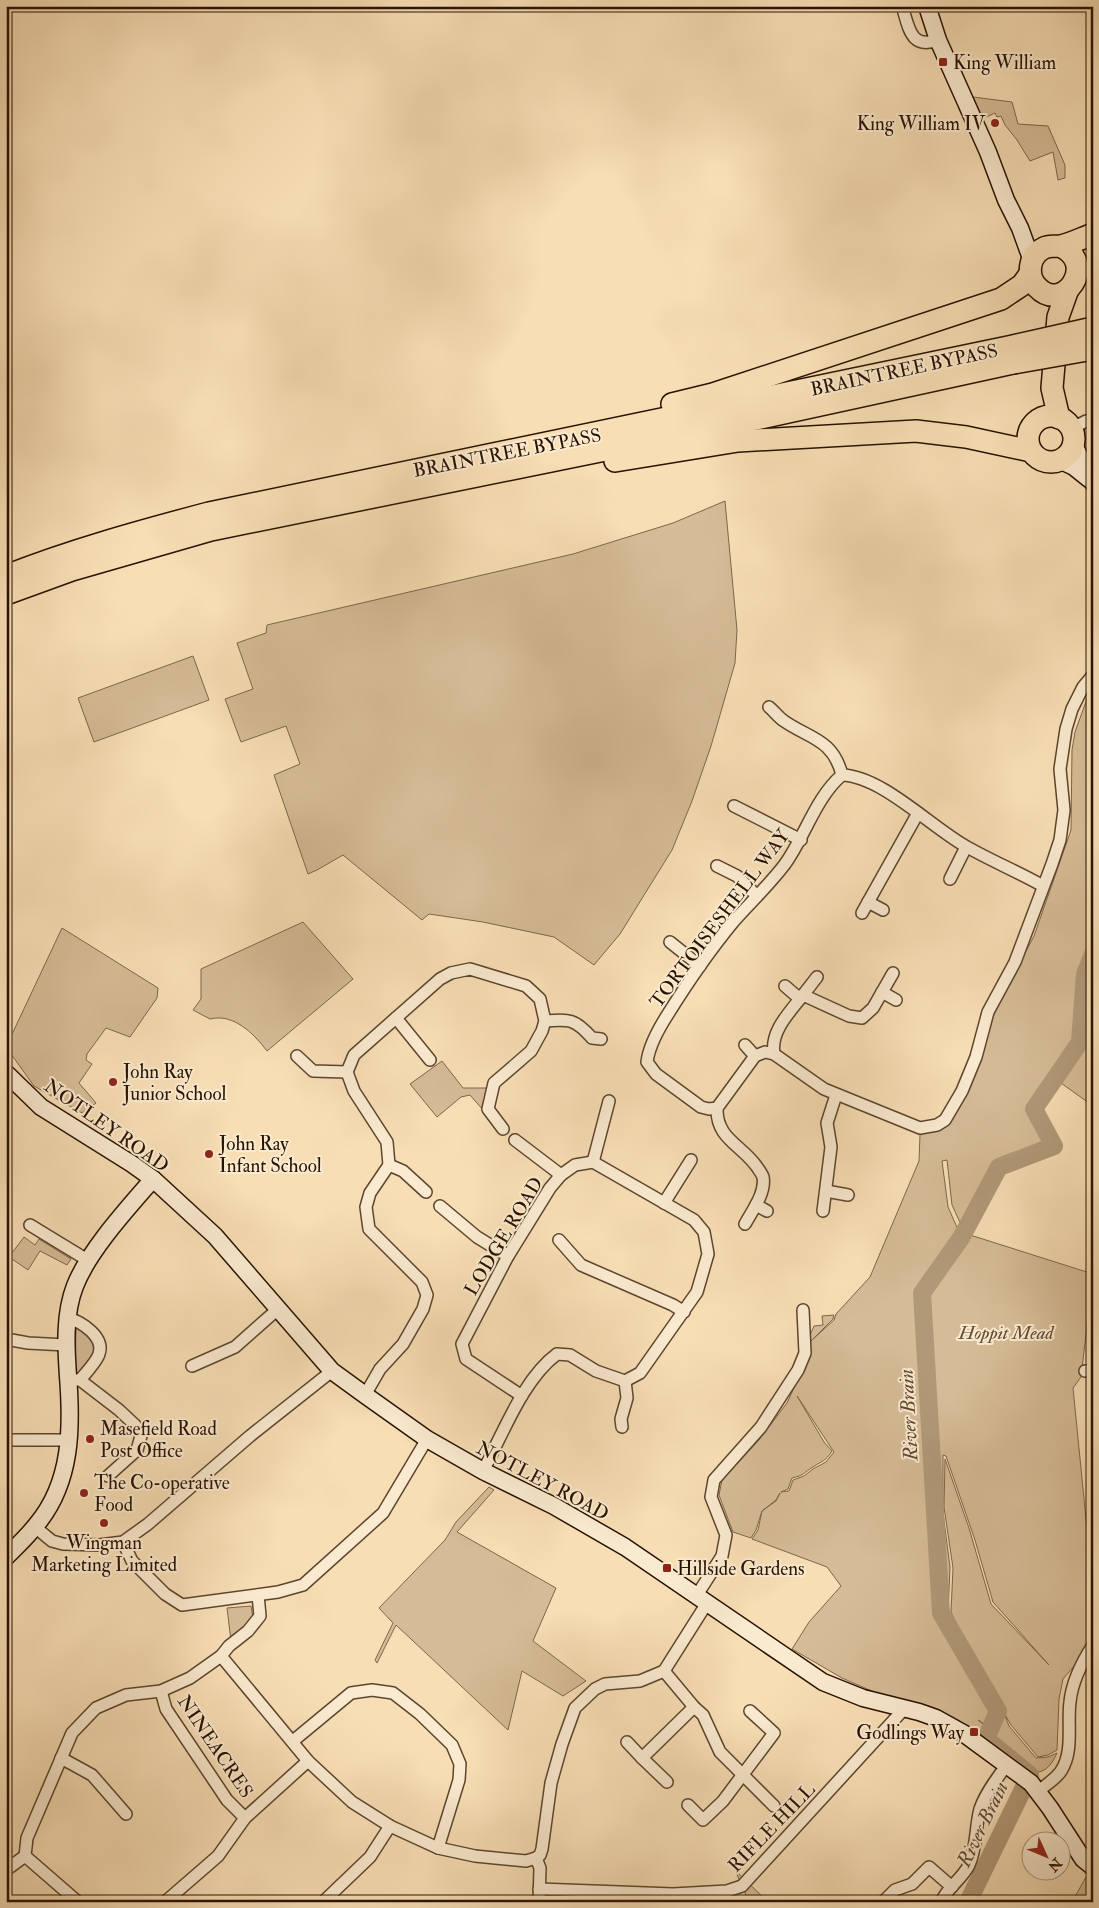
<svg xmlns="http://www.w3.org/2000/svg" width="1099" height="1908" viewBox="0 0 1099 1908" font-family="'IM FELL Double Pica',serif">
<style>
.green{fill:#d5bb96;stroke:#7e664c;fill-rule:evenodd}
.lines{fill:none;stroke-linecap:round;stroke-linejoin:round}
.river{stroke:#b19978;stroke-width:18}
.street-casing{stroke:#5c452e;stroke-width:14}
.secondary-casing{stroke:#281201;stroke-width:19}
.highway-casing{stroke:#281201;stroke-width:24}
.street{stroke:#faeacf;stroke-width:11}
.secondary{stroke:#faeacf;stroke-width:16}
.highway{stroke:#f8deb5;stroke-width:21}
.highway-bridge-casing{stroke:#281201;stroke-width:24;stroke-linecap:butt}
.highway-bridge{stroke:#f8deb5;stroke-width:21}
.poi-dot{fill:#8f2418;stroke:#faeacf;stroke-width:2}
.labels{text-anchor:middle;stroke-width:4;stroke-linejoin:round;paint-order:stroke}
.poi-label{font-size:19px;fill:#281201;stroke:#faeacf;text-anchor:start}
.street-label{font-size:19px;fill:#281201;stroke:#faeacf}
.park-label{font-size:19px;font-style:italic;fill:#654d35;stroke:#faeacf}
.water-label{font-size:20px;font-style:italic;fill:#5f4831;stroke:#faeacf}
</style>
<rect width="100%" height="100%" fill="#f8deb5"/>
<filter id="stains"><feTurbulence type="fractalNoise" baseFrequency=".004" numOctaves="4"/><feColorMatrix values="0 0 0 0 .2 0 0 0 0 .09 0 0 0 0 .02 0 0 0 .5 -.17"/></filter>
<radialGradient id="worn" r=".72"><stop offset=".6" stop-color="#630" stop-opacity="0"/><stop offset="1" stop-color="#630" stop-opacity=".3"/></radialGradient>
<!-- green -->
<g class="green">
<polygon points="973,97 1012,102 1018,124 1048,126 1065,165 1065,178 1058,180 1053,152 1030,161 1017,140 1005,125 1001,116 997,117 995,113 982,119"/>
<polygon points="725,501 737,630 735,663 711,746 692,801 672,850 620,934 594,965 554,937 483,922 429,914 422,920 343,855 317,870 308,874 274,775 300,764 286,726 241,742 225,699 253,689 237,643 266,633 267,625 573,554 673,523"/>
<polygon points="193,656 209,700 94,742 78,698"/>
<path d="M1093,689V943L1081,974L1078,1008H1093V1106L1054,1078L1032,1110L1050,1144L996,1166L963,1229L952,1205L947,1160L942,1161L948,1207L960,1234L919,1292L938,1613L994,1711L987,1726L978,1720L987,1727L982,1735L942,1715L888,1698L842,1678L792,1649L809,1622L841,1586L827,1567L752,1539L758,1530L762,1511L776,1501L780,1493L776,1500L762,1511L756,1530L751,1538L733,1532L719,1495L722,1480L759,1440L787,1403L799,1377L808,1340L814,1326L823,1325L822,1316L834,1315L833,1319L811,1341L834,1320L836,1314L870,1277L919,1161L920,1134L940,1128L979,1056L997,1006L1034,936L1071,830L1072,750L1075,732L1088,696ZM797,1396L834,1452L826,1462L813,1469L804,1476L793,1480L789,1491L781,1492L788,1489L792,1478C805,1475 803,1473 813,1467C823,1460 825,1462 832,1451L824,1442Z"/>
<path d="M303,922L353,979L267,1051C254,1034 234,1013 210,1019L193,1010L201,999V969Z"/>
<polygon points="62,928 158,988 157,998 130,1037 106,1028 87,1054 86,1060 92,1064 79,1083 96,1103 82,1113 34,1086 6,1047"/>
<polygon points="442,1061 463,1088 490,1088 484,1111 470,1095 461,1097 437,1117 410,1084"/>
<path d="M967,1234L1093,1274L1081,1377L1073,1388L1086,1519L1093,1541V1644L1063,1679L1059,1699L1057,1750L1048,1755L1038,1757L1011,1725L1004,1713L1009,1726L1036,1758L1048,1757L1057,1753C1052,1764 1047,1772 1033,1773L991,1736L1000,1710L943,1612L937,1434L922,1293ZM943,1455L946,1456L975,1540L993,1602L1049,1665L991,1604L969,1528L945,1459L944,1507L953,1568L951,1612L963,1638L948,1612L950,1567L943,1513Z"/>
<polygon points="24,1237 35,1245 39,1239 71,1259 67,1265 40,1251 28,1270 9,1257"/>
<path d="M76,1327C103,1345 96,1352 80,1375H75Z"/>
<polygon points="489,1487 494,1490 457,1532 556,1588 533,1641 586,1681 563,1696 522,1671 508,1730 396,1625 377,1663 375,1660 393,1623 379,1608 445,1540 456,1522"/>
<polygon points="251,1606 253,1618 231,1641 227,1608"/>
<polygon points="735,1870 768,1902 749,1902"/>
<polygon points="1086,1877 1093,1878 1093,1902 1072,1902"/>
<polygon points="555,1896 598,1899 596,1902 549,1902"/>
</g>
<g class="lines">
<!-- river -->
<polyline class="river" points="968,1902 1030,1775 986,1739 998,1711 941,1613 922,1293 961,1238 999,1167 1054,1146 1034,1109 1080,1042 1085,974 1093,954"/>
<!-- street casing -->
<g class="street-casing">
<g id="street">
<path d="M902,6C909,27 910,50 938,40"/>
<polyline points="1071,429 1086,421 1093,421"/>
<path d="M769,707C774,711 778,717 784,721C810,739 833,739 842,775"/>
<polyline points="734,806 801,840"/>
<polyline points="717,866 737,876 757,896"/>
<polyline points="950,879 966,847"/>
<path d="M1043,886C1018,872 992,861 967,847C932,828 882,776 842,775C816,797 805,836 785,864C770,884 751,902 734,921C710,950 688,982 668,1014C659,1028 649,1045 647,1062L656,1074L701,1107L709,1109L717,1108L755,1056L765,1052L774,1054L824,1089L920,1128L937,1125L945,1120L962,1091L976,1057L988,1012L1015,962L1052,864L1060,840L1064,810L1060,769L1066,729L1072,709L1083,687L1093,675"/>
<polyline points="868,902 883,910"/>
<polyline points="862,913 918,813"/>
<polyline points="670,942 700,966"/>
<polyline points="785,986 800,999"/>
<polyline points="882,992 896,1000"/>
<polyline points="803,995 817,977"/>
<polyline points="396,1018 430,1060"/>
<path d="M545,1021C570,1019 575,1019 592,1038L601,1039"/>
<polyline points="745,1045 755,1056"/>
<path d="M774,1054C770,1031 790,1012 803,995L849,1016L862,1018L873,1008L893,973"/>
<polyline points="297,1056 313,1071 347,1072"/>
<path d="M717,1108C716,1139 742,1145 757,1167C759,1170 762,1174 763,1177C766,1193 752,1211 745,1224"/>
<polyline points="515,1140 561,1175"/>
<polyline points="593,1162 609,1101"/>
<polyline points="389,1165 403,1171 426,1192"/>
<polyline points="826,1191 848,1195"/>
<polyline points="664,1203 691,1160"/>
<polyline points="756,1205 767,1211"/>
<polyline points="440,1206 477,1237 508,1256"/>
<polyline points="823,1211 831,1147 827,1123 836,1095"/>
<polyline points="30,1225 89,1261"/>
<polyline points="559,1240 581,1265 673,1305 684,1312"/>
<path d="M68,1318C82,1322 105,1337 99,1354C97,1361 85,1374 80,1380"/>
<polyline points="6,1339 28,1343 66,1345"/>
<polyline points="192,1366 235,1347 278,1309"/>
<polyline points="1085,1371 1093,1371"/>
<polyline points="68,1380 80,1380 119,1410 135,1425 141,1436 137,1450 108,1476"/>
<polyline points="365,1395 380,1369 403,1344 423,1309 427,1295 422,1282 369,1229 366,1207 370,1193 389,1165 387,1142 354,1091 347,1072 354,1055 440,979 451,973 470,969 526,986 540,999 545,1021 542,1031 531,1051 494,1083 488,1109 503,1129"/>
<polyline points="622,1427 621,1419 627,1398 625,1381"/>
<polyline points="6,1440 70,1440"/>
<path d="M483,1471C503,1434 523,1379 557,1354L570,1355L596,1371L625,1381L640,1373L697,1292L708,1254L704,1232L694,1220L593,1162L575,1165L561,1175L550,1188L508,1256L462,1344L466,1359L522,1396"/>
<polyline points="35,1527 52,1541 63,1544 99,1545 123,1542 148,1524 250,1436 332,1371"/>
<polyline points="123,1542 132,1561 165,1594 182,1605 278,1592 303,1585 383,1513 427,1439"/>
<polyline points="697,1595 722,1556 726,1535 711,1497 714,1480 761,1427 798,1370 805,1353 803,1310"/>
<polyline points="221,1656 308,1761 352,1802 390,1826 438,1848 475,1856 526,1861 536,1858"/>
<polyline points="664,1671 694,1707 703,1715 720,1752 774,1806"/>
<polyline points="161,1691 166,1709 227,1800 245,1818"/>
<polyline points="293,1741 351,1693 372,1690 393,1693 420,1714 452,1745 460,1764 459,1780 438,1848"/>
<polyline points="627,1742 642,1758"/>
<polyline points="61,1758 92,1775 126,1814"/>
<polyline points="667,1782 642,1758 694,1707"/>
<path d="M1038,1792C1045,1785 1056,1779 1061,1771C1074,1751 1067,1724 1070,1702C1072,1681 1082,1662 1093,1645"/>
<polyline points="688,1805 703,1820 723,1801 774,1733 750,1711"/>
<polyline points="536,1858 540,1855 542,1849 551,1783 562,1744 575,1708 595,1689 605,1684 640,1681 664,1671 707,1603"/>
<polyline points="536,1858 540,1868 539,1902"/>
<polyline points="6,1870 25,1856"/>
<polyline points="539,1889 673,1894 727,1891 742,1886 904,1709"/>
<polyline points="78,1902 25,1856 27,1838 72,1733 96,1708 126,1695 161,1691 190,1678 221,1656 229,1646 248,1631 260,1616 258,1595"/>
<polyline points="165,1902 218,1856 245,1818 308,1761"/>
<polyline points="323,1902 370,1857 390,1826"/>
<polyline points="883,1902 895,1890 912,1884 929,1867 952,1887"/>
<path d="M941,1902C947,1888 962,1879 969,1865C977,1848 975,1827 980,1809C985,1794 997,1778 1006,1766"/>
</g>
</g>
<!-- secondary casing -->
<g class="secondary-casing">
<g id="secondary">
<polyline points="927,6 938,40 988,152 1006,200 1020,228 1032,261"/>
<polyline points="1073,443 1093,483"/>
<polyline points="1059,460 1074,467 1089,479"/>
<polyline points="6,1073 41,1107 132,1164 153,1179 215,1236 332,1371 365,1395 427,1439 483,1471 554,1506 625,1547 823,1682 863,1698 919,1712 936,1718 963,1733 1031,1783 1050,1808 1083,1859 1093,1867"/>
<path d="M6,1557C17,1546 28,1536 37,1524C72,1482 72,1427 68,1376C66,1347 64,1314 75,1286C89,1250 128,1208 153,1179"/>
</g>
</g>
<!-- highway casing -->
<g class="highway-casing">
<g id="highway">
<path d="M1060,246C1099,263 1063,315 1037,287C1026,275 1029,255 1044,248C1050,245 1054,247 1060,246C1071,244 1082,238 1093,234"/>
<polyline points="672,404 713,394 1001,299 1022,285 1030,274"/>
<circle cx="1051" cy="439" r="23"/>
<polyline points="1059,418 1052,388 1058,317 1067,292"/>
<polyline points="615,461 738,441 916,431 966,437 1031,451"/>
<path d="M6,576C72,550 141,531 209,513L1013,346"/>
<polyline points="6,594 72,570 211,530 738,423 1013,363"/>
</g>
</g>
<!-- street -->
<use href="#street" class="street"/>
<!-- secondary -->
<use href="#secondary" class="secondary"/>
<!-- highway -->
<use href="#highway" class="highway"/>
<!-- highway-bridge casing -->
<g class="highway-bridge-casing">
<g id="highway-bridge">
<polyline points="1013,346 1093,328"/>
<polyline points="1013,363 1093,349"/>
</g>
</g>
<!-- highway-bridge -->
<use href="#highway-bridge" class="highway-bridge"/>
</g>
<!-- markers -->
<g class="poi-dot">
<rect x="938" y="57" width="10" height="10" rx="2.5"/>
<circle cx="995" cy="123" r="5"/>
<circle cx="113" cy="1082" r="5"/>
<circle cx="209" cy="1154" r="5"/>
<circle cx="90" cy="1439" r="5"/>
<circle cx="84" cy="1493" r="5"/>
<circle cx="104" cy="1523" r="5"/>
<rect x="662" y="1563" width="10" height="10" rx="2.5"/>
<rect x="969" y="1727" width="10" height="10" rx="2.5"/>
</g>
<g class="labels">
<!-- poi labels -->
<g class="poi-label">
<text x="953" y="69">King William</text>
<text x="985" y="130" text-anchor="end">King William IV</text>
<text x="123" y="1078">John Ray<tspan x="123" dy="22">Junior School</tspan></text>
<text x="219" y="1150">John Ray<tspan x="219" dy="22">Infant School</tspan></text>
<text x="100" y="1435">Masefield Road<tspan x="100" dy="22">Post Office</tspan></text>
<text x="94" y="1489">The Co-operative<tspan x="94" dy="22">Food</tspan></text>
<text x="104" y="1549" text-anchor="middle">Wingman<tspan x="104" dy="22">Marketing Limited</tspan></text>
<text x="677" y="1575">Hillside Gardens</text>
<text x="964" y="1739" text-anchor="end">Godlings Way</text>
</g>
<!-- street labels -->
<g class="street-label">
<text transform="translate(904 369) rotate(-12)" y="7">BRAINTREE BYPASS</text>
<text transform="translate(507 452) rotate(-11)" y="7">BRAINTREE BYPASS</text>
<text transform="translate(719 918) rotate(-53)" y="7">TORTOISESHELL WAY</text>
<text transform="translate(107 1125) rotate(35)" y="7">NOTLEY ROAD</text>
<text transform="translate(503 1236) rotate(-59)" y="7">LODGE ROAD</text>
<text transform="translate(543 1480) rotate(28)" y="7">NOTLEY ROAD</text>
<text transform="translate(216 1746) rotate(56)" y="7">NINEACRES</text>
<text transform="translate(771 1827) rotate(-46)" y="7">RIFLE HILL</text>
</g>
<!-- park labels -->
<g class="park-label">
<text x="1006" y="1339">Hoppit Mead</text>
</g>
<!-- water labels -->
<g class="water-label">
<text transform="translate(908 1415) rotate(-93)" y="7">River Brain</text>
<text transform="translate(982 1824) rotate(-64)" y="7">River Brain</text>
</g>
</g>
<!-- margin -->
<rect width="1099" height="1908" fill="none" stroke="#f8deb5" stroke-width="25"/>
<rect x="8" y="8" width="1084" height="1893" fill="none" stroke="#281201" stroke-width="2.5"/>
<rect x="12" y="12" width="1074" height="1883" fill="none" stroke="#281201"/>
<!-- north arrow -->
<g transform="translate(1046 1856) rotate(134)"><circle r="24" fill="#faeacf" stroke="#a6947d"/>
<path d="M0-4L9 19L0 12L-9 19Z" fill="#8f2418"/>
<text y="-8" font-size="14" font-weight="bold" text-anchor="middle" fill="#281201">N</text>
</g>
<rect width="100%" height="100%" filter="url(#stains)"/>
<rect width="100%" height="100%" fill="url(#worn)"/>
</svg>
